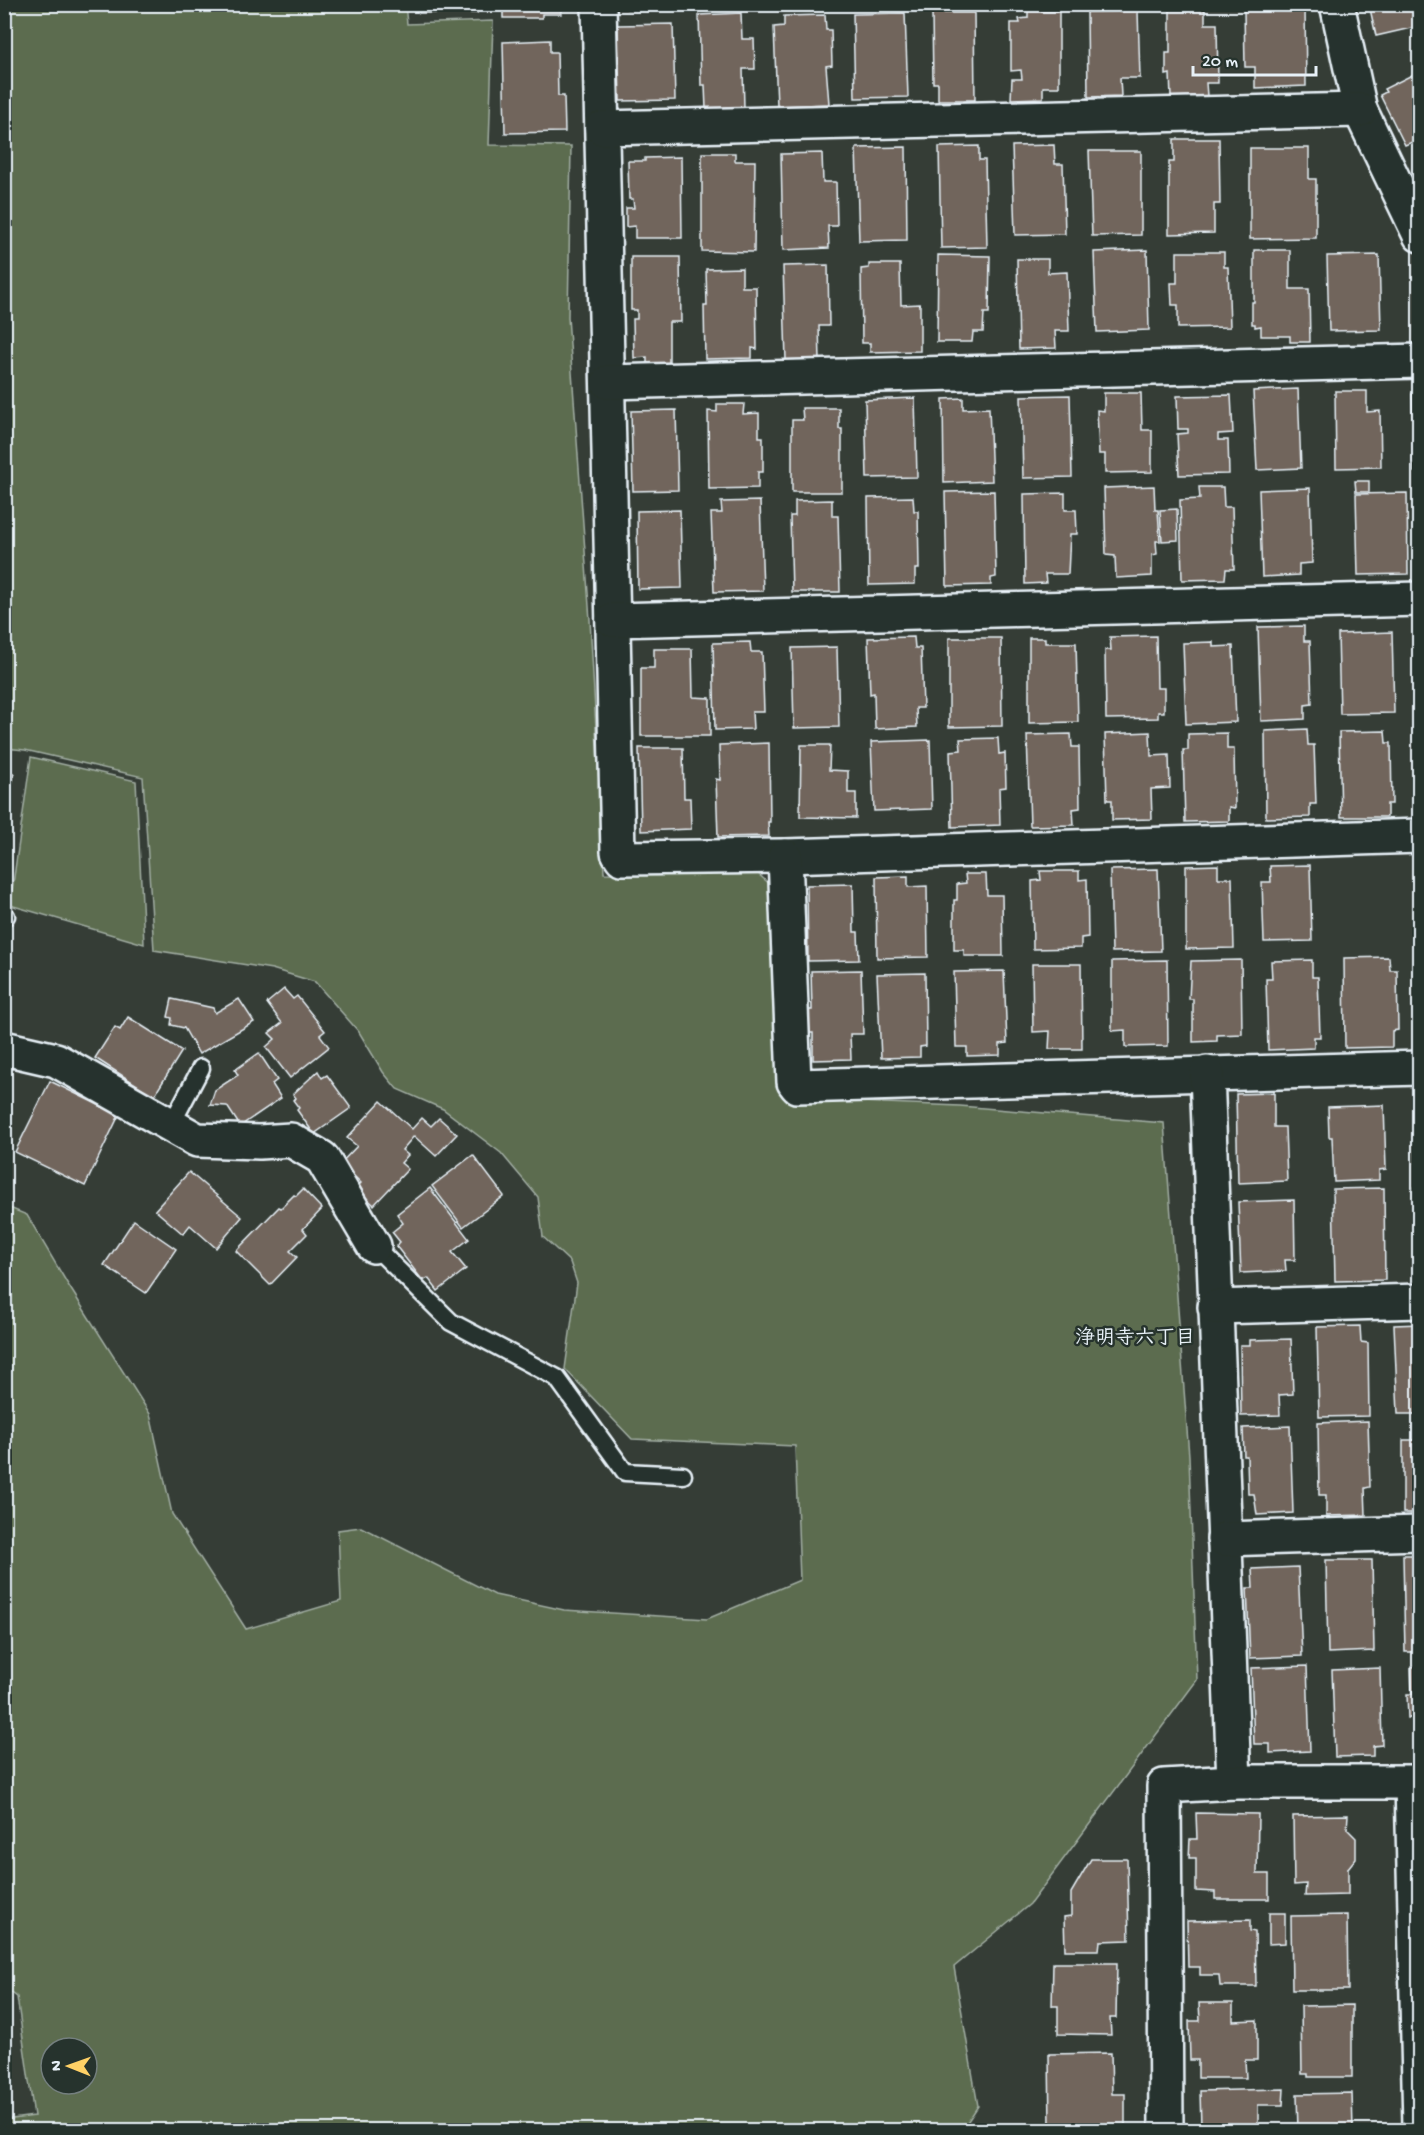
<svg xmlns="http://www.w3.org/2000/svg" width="1424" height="2135" viewBox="0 0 1424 2135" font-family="'Gochi Hand','Klee One',sans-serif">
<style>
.green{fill:#5c6c4f;stroke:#a2aea4;stroke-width:1.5;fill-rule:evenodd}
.building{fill:#71655b;stroke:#e8f1f8;stroke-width:1.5}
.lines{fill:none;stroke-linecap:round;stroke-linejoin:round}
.service-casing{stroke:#e8f1f8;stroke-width:21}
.minor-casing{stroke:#e8f1f8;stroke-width:38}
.service{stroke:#26332d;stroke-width:16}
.minor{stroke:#26332d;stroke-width:33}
.labels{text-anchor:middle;stroke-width:5;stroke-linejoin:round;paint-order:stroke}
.neighbourhood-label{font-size:20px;font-weight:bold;fill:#e8f1f8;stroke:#26332d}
</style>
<rect width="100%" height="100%" fill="#353d36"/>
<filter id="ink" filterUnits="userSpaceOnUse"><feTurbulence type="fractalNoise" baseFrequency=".0167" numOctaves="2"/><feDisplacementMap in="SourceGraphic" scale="12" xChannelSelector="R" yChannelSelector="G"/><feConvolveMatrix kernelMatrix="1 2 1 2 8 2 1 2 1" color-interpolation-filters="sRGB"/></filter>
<g filter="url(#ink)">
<!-- green -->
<g class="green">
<path d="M405,4L407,24L493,21L489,145L571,146L568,317L590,620L604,873L758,874L771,885L777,1083L786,1099L960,1106L1164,1123L1189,1456L1197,1680L1030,1904L954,1967L978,2106L962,2130H5V2120L34,2116L17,1997L5,1988V1206L27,1215L67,1283L150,1414L172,1514L246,1629L341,1601L338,1530L361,1527L495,1595L564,1610L707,1619L800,1580L795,1446L632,1439L565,1369L577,1283L570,1262L543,1237L538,1197L501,1153L443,1109L397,1089L383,1072L359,1032L315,982L272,969L154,950L143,777L25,750L5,748V5ZM51,2048H87V2084H51Z"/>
<polygon points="31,757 136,781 144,944 10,905"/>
</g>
<!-- building -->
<g class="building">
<rect x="419" y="4" width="58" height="9"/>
<polygon points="503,4 561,4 561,14 542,14 542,18 503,18"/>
<polygon points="627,4 671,4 671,8 627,9"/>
<polygon points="1369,4 1420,4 1420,26 1376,36"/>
<polygon points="1305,8 1306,86 1255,88 1255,67 1245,67 1244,9"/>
<polygon points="1170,10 1205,10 1205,24 1217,24 1218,83 1206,83 1207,96 1171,97 1170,74 1166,75 1166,53 1170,53"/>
<polygon points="1028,11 1059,11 1059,87 1043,87 1043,98 1011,99 1012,79 1022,79 1021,70 1011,71 1011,23 1020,23 1019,19 1028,18"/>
<polygon points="1138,11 1140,78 1120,78 1121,96 1088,97 1087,12"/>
<polygon points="741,13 742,39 754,39 755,69 743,69 744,108 706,109 705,85 701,85 699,15"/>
<polygon points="905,13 908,97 855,98 853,14"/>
<polygon points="932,13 974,13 975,100 938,100 938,83 933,83"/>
<polygon points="825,15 826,30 831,30 832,65 826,66 829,104 777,106 774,27 784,26 784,16"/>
<polygon points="673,24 675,100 620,101 618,25"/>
<polygon points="550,40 550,52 557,52 558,96 564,96 565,132 505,133 503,42"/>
<polygon points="1420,71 1420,146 1417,140 1405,145 1380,95 1386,92 1384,89"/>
<polygon points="1174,139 1219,139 1220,204 1214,204 1214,233 1169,234 1169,162 1174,162"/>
<polygon points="1054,145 1055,164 1063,164 1065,234 1015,235 1012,146"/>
<polygon points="979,146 979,160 985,160 987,247 941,248 939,147"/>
<polygon points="906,147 907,240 859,241 856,148"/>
<polygon points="1250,148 1309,148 1309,179 1316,179 1316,238 1250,239"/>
<polygon points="1089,151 1141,151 1141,235 1092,236"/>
<polygon points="702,153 735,153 735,161 755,161 754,252 702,251"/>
<polygon points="822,153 823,182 836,182 837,226 828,226 829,248 783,250 781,154"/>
<polygon points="681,157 682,238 635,238 635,226 626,227 626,208 634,208 633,199 629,199 628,161 645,161 645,158"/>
<polygon points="1147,250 1149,330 1097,332 1094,252"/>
<polygon points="1254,250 1290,250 1290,289 1309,289 1310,342 1290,342 1290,336 1261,336 1261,326 1255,327 1255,324 1252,324 1252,302 1254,302"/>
<polygon points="1177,252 1224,252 1224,267 1228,267 1230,327 1178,328 1178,305 1172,305 1171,283 1177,283"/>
<polygon points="938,255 990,256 989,313 984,313 983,332 973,332 972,342 937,342"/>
<polygon points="1379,255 1381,330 1329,331 1327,256"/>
<polygon points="631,257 680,257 681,322 669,322 669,363 647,363 647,357 634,358 633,319 637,319 637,310 631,310"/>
<polygon points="1017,259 1048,259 1048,273 1067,272 1069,331 1055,331 1056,348 1019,349"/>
<polygon points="869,264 900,264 901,305 920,304 920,351 870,352 870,343 862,343 861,269 869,268"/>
<polygon points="828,265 829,326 819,326 820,360 786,360 783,266"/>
<polygon points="742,268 742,287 756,287 757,349 752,348 752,358 705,359 704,306 707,306 706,269"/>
<polygon points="1298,389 1301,468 1257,470 1253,391"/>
<polygon points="1335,391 1367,391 1367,412 1380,411 1381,467 1336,468"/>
<polygon points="1104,393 1141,393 1142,430 1152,430 1152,472 1105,473 1105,454 1099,454 1097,410 1104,411"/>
<polygon points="1412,394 1420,394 1420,472 1414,472"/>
<polygon points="1070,395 1072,477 1023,478 1021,396"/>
<polygon points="1231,395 1233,433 1218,434 1218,440 1228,440 1229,474 1179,475 1177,434 1188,433 1188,429 1178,429 1177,396"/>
<polygon points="915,398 917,477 867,478 865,400"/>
<polygon points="963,398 963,409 989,408 992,481 944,483 943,399"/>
<polygon points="717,404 744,404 743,414 759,413 759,437 763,437 763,472 758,472 758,488 709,489 708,411 717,412"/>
<polygon points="802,408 839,408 839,429 842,429 842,492 792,492 792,420 803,420"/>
<polygon points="676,410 678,490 633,491 631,411"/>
<polygon points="1355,481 1369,481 1369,492 1356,492"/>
<polygon points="1154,486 1155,510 1158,510 1160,541 1156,541 1157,554 1152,555 1152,576 1116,578 1115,556 1106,555 1104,488"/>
<polygon points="1199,487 1223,487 1224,507 1232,507 1234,569 1226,569 1225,579 1182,580 1180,500 1200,499"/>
<polygon points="1310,488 1312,563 1299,564 1299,575 1262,577 1259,490"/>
<polygon points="994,491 996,577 991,578 991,585 947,586 945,492"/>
<polygon points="1065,493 1065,510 1076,510 1077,534 1070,534 1068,574 1045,574 1046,583 1025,584 1024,494"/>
<polygon points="1407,493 1408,574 1358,575 1356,494"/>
<polygon points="913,497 914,511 918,511 919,569 915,569 915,584 869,585 868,498"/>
<polygon points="832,500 832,516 838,516 840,592 792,592 790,516 795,516 795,501"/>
<polygon points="760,501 763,591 714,592 711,513 722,513 721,502"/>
<polygon points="1177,509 1178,540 1162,541 1160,510"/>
<polygon points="680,510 682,588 638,589 637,511"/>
<polygon points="1304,626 1304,641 1310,641 1312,704 1305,705 1305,719 1261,721 1258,627"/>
<polygon points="1392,632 1394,713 1340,714 1338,634"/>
<polygon points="1156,636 1157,688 1164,688 1164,712 1158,712 1158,718 1106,719 1105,650 1111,650 1110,637"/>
<polygon points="914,637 915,648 921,648 923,708 916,708 917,727 875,729 874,693 870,694 868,638"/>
<polygon points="949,638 1001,638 1002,726 949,727"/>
<polygon points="1029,638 1045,638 1045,643 1076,643 1078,722 1029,723"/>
<polygon points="750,642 751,652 762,652 764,712 752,712 753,729 715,730 713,643"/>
<polygon points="1213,642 1213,647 1233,646 1236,722 1186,724 1183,643"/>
<polygon points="837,647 839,727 794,728 792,648"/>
<polygon points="654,649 692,649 693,697 710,698 710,736 641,736 641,668 654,668"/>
<polygon points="1417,649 1420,649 1420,713"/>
<polygon points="1307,729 1308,745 1314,745 1316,804 1310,804 1310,817 1266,818 1265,731"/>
<polygon points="1418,730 1420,730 1419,814"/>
<polygon points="1385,731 1386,743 1391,743 1392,804 1387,804 1387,817 1341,817 1339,732"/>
<polygon points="1150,732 1151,756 1169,755 1170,788 1151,789 1152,819 1112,820 1112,800 1107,800 1105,734"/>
<polygon points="1227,733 1227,749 1234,749 1235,808 1229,807 1229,821 1185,822 1183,750 1188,750 1188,734"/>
<polygon points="1071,734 1072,747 1079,747 1080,808 1073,809 1074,825 1030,826 1027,735"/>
<polygon points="998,738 999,754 1005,753 1006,787 999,788 1000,825 952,827 950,751 961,750 960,739"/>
<polygon points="930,740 932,809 874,811 871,742"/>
<polygon points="769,743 770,822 768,822 769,836 718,837 716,779 720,780 719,745"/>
<polygon points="801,745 830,745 829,770 848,771 848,793 856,793 856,818 800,817"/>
<polygon points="639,748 683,748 684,798 690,798 691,829 641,831"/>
<polygon points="4,771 14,773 4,831"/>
<polygon points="1218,865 1218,878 1232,878 1234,948 1186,949 1186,866"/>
<polygon points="1310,865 1312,941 1264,942 1262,882 1271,882 1270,866"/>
<polygon points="1158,869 1161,951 1112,952 1110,870"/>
<polygon points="1040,871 1079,871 1079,880 1087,879 1088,937 1081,938 1081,948 1033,949 1032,881 1041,880"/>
<polygon points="965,874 986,874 987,895 1002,895 1003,956 964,956 964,950 954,950 954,900 957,900 957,884 966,883"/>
<polygon points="908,876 908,887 927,886 928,957 877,958 876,877"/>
<polygon points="853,884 854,932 858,932 859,960 808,961 807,885"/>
<polygon points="1389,957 1390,970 1397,970 1398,1030 1392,1031 1392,1047 1345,1048 1344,958"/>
<polygon points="1167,960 1168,1046 1125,1047 1125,1030 1112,1031 1112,961"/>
<polygon points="1241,960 1242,1034 1217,1035 1217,1041 1193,1042 1193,999 1189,999 1191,961"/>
<polygon points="1312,960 1312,977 1318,977 1320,1037 1314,1037 1314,1048 1268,1050 1266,979 1272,979 1271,961"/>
<polygon points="1032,964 1081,964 1082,1049 1049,1049 1050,1031 1033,1032"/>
<polygon points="861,970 863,1034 850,1034 851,1059 813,1060 813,1033 809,1033 809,1010 812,1010 811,971"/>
<polygon points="1004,971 1007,1043 1000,1044 1000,1055 967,1056 967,1047 956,1047 954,972"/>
<polygon points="925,973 926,1046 920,1047 920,1057 881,1058 877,974"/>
<polygon points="284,989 293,999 297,996 325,1031 320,1035 329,1047 290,1078 266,1047 275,1039 269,1033 282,1023 267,1003"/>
<polygon points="172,999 213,1008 215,1013 239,999 254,1022 199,1054 184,1028 171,1025 172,1018 168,1017"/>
<polygon points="128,1017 182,1051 154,1096 95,1058 115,1027 120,1030"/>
<polygon points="259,1053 277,1080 272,1084 281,1098 240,1126 227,1106 210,1105 215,1090 238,1075 235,1070"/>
<polygon points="318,1071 322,1078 327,1075 351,1108 314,1134 297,1110 299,1108 293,1100 296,1098 293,1094"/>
<polygon points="50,1081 119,1115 85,1186 15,1152"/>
<polygon points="1414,1092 1420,1092 1420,1176 1417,1176"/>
<polygon points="1274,1093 1274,1127 1285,1127 1287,1181 1238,1183 1236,1094"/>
<polygon points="381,1101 412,1129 422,1118 431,1126 439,1118 457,1134 436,1156 414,1136 402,1150 408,1155 401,1163 408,1169 374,1205 356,1188 361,1183 352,1174 349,1177 338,1166 357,1146 347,1138"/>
<polygon points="1384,1105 1386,1169 1379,1170 1379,1180 1334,1182 1332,1137 1329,1137 1328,1107"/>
<polygon points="473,1155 504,1196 463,1227 432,1186"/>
<polygon points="189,1172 242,1217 216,1248 190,1225 183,1234 155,1210"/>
<polygon points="1415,1187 1420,1187 1420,1270 1418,1270"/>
<polygon points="430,1188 469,1239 452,1252 466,1269 438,1291 428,1278 423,1281 396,1246 400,1242 392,1232 403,1223 397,1214"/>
<polygon points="1384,1188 1385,1280 1335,1281 1333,1189"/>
<polygon points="303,1189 322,1209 303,1229 307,1234 290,1251 297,1257 270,1285 236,1251 279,1207 281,1208 294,1195 296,1196"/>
<polygon points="1294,1200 1295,1260 1285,1260 1286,1271 1241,1273 1238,1202"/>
<polygon points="134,1220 176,1249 146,1293 104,1265"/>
<polygon points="1420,1324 1420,1414 1398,1414 1394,1325"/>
<polygon points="1360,1326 1361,1342 1368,1343 1369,1416 1319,1417 1317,1327"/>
<polygon points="1291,1339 1293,1394 1279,1395 1280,1415 1241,1416 1240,1345 1250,1345 1250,1340"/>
<polygon points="1368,1421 1370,1487 1365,1488 1366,1515 1326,1516 1326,1495 1319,1495 1318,1423"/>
<polygon points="1290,1426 1293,1513 1257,1515 1254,1494 1248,1494 1247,1456 1244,1456 1243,1428"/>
<rect x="1403" y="1440" width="17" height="73"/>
<polygon points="1403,1555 1420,1555 1420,1652 1405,1652"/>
<polygon points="1326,1560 1372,1560 1374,1651 1328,1653"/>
<polygon points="1298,1567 1302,1656 1250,1658 1247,1588 1253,1588 1252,1569"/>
<polygon points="1307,1666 1310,1751 1270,1753 1270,1744 1254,1744 1251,1668"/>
<polygon points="1420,1666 1420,1754 1414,1754 1414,1718 1408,1718 1407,1694 1412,1694 1411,1667"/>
<polygon points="1380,1668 1382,1745 1373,1746 1373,1756 1335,1757 1332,1670"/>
<polygon points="1196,1813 1258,1814 1257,1874 1269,1874 1269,1899 1215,1899 1215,1892 1196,1891 1196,1858 1189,1858 1190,1839 1197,1839"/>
<polygon points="1348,1815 1347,1829 1356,1838 1356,1858 1348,1868 1348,1895 1305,1896 1306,1884 1294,1885 1293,1816"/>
<polygon points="1091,1859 1127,1859 1129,1940 1100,1941 1099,1950 1065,1950 1064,1917 1071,1916 1071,1893"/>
<polygon points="1269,1913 1285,1913 1285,1943 1269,1944"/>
<polygon points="1347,1915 1348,1990 1292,1990 1291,1916"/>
<polygon points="1250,1920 1250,1931 1255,1932 1256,1986 1220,1986 1219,1975 1200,1975 1200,1967 1188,1967 1187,1921"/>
<polygon points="1053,1963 1117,1963 1116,2018 1110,2018 1111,2035 1058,2034 1058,2006 1052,2006"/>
<polygon points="1199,2003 1233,2003 1233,2021 1257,2020 1257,2060 1245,2060 1246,2078 1198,2078 1198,2060 1190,2060 1189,2021 1200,2021"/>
<polygon points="1352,2005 1352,2077 1308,2077 1308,2074 1302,2074 1301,2006"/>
<polygon points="1111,2053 1112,2094 1125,2094 1125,2126 1050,2126 1049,2054"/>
<polygon points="1284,2089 1283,2105 1258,2105 1258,2130 1194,2130 1194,2127 1201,2127 1200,2091"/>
<polygon points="1352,2093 1353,2130 1298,2130 1297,2094"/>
</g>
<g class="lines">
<!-- service casing -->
<g class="service-casing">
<g id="service">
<polyline points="4,917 6,916"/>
<polyline points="171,1125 201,1068"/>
<polyline points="374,1246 451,1322 557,1378 625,1472 683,1475"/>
</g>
</g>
<!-- minor casing -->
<g class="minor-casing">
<g id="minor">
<polyline points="599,4 618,852 622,858 785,856 1420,836"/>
<polyline points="1337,4 1360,110 1420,235"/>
<polyline points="602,128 1360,110"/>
<polyline points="608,382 1420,361"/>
<polyline points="613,620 1420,599"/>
<polyline points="785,856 794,1082 797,1086 1420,1068"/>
<polyline points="4,1048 56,1060 197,1140 259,1142 291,1140 322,1158 374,1246"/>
<polyline points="1207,1073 1234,1782"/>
<polyline points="1215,1307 1420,1301"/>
<polyline points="1224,1539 1420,1533"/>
<polyline points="1412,1782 1420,2126"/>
<polyline points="1166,2130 1164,1786 1234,1782 1420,1782"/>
</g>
</g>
<!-- service -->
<use href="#service" class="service"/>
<!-- minor -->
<use href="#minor" class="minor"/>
</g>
</g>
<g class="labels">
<!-- neighbourhood labels -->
<g class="neighbourhood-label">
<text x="1135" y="1343">浄明寺六丁目</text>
</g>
</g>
<!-- margin -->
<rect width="1424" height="2135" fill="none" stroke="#26332d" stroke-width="24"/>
<rect x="12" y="12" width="1400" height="2111" fill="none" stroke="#e8f1f8" stroke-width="2" filter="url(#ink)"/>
<!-- north arrow -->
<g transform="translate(69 2066) rotate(271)"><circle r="28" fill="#26332d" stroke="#747f7e" stroke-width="1.5"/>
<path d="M0-4.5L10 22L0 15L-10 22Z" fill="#ffd166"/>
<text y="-9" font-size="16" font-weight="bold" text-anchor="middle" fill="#e8f1f8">N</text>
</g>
<!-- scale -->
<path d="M1193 66v9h123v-9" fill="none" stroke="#e8f1f8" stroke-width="3"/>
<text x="1202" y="66" font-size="18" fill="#e8f1f8" stroke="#26332d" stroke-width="4.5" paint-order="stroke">20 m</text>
</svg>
